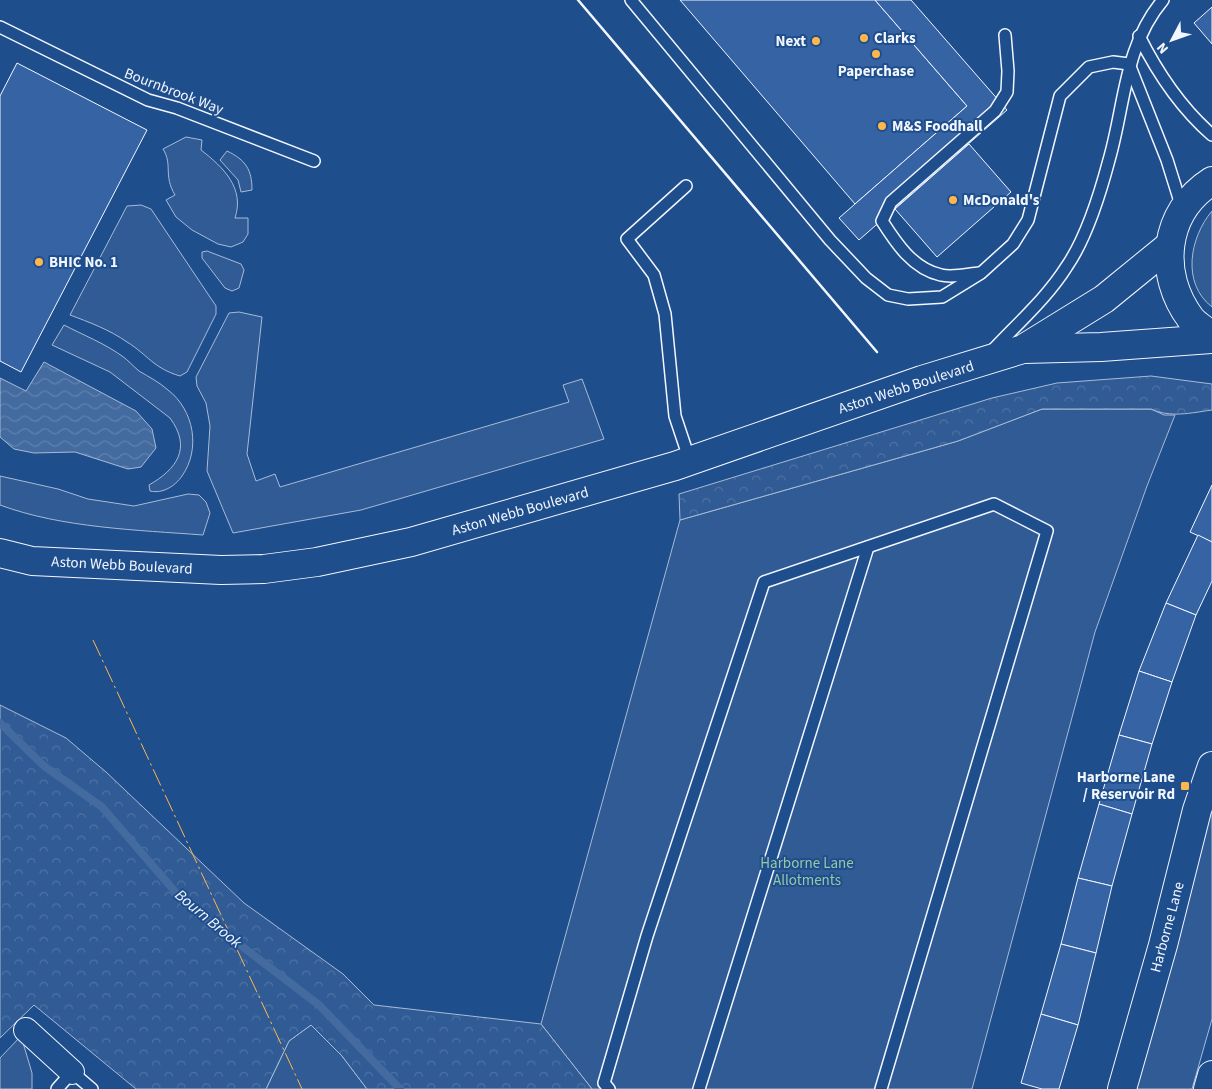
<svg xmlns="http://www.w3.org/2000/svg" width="1212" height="1089" viewBox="0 0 1212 1089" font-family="'Source Sans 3',sans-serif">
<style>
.green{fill:#305b95;stroke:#a8bbd7}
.forest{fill:url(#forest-crowns);stroke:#a8bbd7}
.water{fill:url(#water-waves);stroke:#a8bbd7}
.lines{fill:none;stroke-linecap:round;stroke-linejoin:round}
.stream{stroke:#446ba0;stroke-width:8}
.building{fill:#3563a3;stroke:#f2f6ff}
.service-casing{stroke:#f2f6ff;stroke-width:14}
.minor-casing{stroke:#f2f6ff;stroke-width:26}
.primary-casing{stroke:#f2f6ff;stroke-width:30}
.trunk-casing{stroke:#f2f6ff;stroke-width:30}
.service{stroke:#1f4e8c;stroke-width:11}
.minor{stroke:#1f4e8c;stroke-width:24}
.primary{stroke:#1f4e8c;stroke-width:28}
.trunk{stroke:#1f4e8c;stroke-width:28}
.wall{stroke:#f2f6ff;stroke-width:2.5}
.power{stroke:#ffb74d;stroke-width:1;stroke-dasharray:18 4 2.5 4;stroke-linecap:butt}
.poi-dot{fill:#ffb74d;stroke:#1f4e8c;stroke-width:2}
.labels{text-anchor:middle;stroke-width:4;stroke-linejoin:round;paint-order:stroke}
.poi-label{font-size:15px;font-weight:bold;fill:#f2f6ff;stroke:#1f4e8c;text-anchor:start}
.street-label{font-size:15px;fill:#f2f6ff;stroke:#1f4e8c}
.park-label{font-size:15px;fill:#97c8a6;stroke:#1f4e8c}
.water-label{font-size:16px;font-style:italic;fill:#f2f6ff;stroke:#1f4e8c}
</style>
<defs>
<pattern id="forest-crowns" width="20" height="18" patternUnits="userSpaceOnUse" patternTransform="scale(1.25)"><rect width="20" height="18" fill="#305b95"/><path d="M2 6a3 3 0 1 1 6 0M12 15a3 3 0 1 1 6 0" fill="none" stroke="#4e73a5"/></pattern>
<pattern id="water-waves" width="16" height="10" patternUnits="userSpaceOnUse" patternTransform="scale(1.25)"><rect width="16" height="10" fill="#446ba0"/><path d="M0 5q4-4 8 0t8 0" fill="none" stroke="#5f81ae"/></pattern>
</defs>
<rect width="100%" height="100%" fill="#1f4e8c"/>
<!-- green -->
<g class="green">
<path d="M186,137L202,140L201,150C223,167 245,188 235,218H248V234L243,242L231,247L218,244L192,230L176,217L166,200L175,195C163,175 173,165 163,149Z"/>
<path d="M227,151C246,160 252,170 252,190L241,192L238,180L220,160Z"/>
<path d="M141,205L151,209L216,306V314L187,372L180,376C153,368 148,355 127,342C110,330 89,322 70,315L127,206Z"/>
<path d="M1212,211V307C1181,283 1190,237 1212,211Z"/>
<polygon points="207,251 241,264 244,270 239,288 232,291 225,288 202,258 202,252"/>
<polygon points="239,312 262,317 247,454 256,481 275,474 280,487 569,402 563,385 582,379 604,439 361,510 233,533 207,471 210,426 206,403 197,386 196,377 229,313"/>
<path d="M64,325C83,335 104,343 122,356C128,360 133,366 139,371C149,377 159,382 168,390C194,410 201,449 182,476C175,486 163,494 150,491L149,485C177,469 192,448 170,418L110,372L52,345Z"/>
<polygon points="1042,409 1151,409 1164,415 1175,415 1147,486 1095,632 972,1089 592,1089 541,1024 680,520 958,441"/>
<path d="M0,476L58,489L88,499L134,506L188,494L199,495L206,502L210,513L203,535C138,530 62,528 0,505Z"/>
<polygon points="1212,797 1212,1019 1192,1089 1136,1089"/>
<polygon points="311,1025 342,1056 367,1089 266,1089 289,1041"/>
<polygon points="21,1036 32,1073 32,1089 0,1089 0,1058"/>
</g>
<!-- forest -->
<g class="forest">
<path d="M1151,376L1212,384V410C1190,413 1171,418 1151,409H1042L958,441L680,520L679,494L992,398L1057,383Z"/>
<polygon points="0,705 66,738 106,772 244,903 343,974 374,1005 541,1024 592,1089 367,1089 342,1056 311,1025 289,1041 266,1089 136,1089 34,1005 0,1038"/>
</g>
<!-- water -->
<polygon class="water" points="44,362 136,411 152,429 156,448 141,467 128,469 75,452 34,453 14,449 0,437 0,378 26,391"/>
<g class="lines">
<!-- stream -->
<polyline class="stream" points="0,723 44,766 102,807 184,902 319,1005 400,1089"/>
</g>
<!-- building -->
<g class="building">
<polygon points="680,0 875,0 967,106 855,204"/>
<polygon points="875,0 911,0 1007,110 859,240 839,218 967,106"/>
<polygon points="1212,7 1212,44 1194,23"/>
<polygon points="17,63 147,130 21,372 0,361 0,96"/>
<polygon points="969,144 1011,192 937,257 895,209"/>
<polygon points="1212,485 1212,542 1190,532"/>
<polygon points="1198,535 1212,542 1212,581 1196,615 1166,603"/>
<polygon points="1166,603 1196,615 1172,682 1139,671"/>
<polygon points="1139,671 1172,682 1152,744 1119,735"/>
<polygon points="1119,735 1152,744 1132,814 1099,804"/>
<polygon points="1099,804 1132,814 1112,886 1078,878"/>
<polygon points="1078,878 1112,886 1096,953 1061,944"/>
<polygon points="1061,944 1096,953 1078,1025 1041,1014"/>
<polygon points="1041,1014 1078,1025 1059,1089 1042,1089 1021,1083"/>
</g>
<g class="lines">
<!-- service casing -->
<g class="service-casing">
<g id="service">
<polyline points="631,0 830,240 866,278 888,295 908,299 942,297 981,273 1013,244 1028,220 1060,96 1089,67 1113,62 1129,64"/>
<polyline points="0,27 148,100 177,108 314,161"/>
<path d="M1139,36C1157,72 1181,108 1212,135"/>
<polyline points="1129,64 1167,160 1182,208"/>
<polyline points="686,186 627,239 654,275 665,314 675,416 690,461"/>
<path d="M979,273C968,274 952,278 941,275C913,269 896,243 882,221L891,202L995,111L1007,92L1008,71L1005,35"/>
<path d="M992,351C1017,324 1047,298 1067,266C1087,237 1100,194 1109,160C1125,105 1124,46 1163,0"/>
<polyline points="57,1089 72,1072 92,1089"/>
<polyline points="609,1089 604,1083 647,936 764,582 994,504 1047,531 881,1089"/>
<polyline points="699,1089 868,547"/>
</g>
</g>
<!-- minor casing -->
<g class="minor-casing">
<polyline id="minor" points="26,1030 72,1072"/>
</g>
<!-- primary casing -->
<g class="primary-casing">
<g id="primary">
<polyline points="1122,1089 1163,945 1197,810 1212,766"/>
<polyline points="1208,1089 1212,1075"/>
</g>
</g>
<!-- trunk casing -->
<g class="trunk-casing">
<g id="trunk">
<path d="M1212,181C1163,212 1157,274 1191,319C1196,325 1205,330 1212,336"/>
<polyline points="1024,349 1101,347 1212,339"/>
<polyline points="0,553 32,561 221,570 264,569 317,562 411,542 675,466 922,380 1023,349 1104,299 1169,246"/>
</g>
</g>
<!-- service -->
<use href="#service" class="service"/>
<!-- minor -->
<use href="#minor" class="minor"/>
<!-- primary -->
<use href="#primary" class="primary"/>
<!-- trunk -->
<use href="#trunk" class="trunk"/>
<!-- wall -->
<polyline class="wall" points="578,0 877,352"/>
<!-- power -->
<polyline class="power" points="93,640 302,1089"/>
</g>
<!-- markers -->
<g class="poi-dot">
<circle cx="864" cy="38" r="5"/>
<circle cx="816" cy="41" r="5"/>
<circle cx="876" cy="54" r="5"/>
<circle cx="882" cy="126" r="5"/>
<circle cx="953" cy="200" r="5"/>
<circle cx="39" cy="262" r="5"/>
<rect x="1180" y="781" width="10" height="10" rx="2.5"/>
</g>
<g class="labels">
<!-- poi labels -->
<g class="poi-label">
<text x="874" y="43">Clarks</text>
<text x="806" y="46" text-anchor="end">Next</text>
<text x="876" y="76" text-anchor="middle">Paperchase</text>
<text x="892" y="131">M&amp;S Foodhall</text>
<text x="963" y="205">McDonald's</text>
<text x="49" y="267">BHIC No. 1</text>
<text x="1175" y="782" text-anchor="end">Harborne Lane<tspan x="1175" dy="17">/ Reservoir Rd</tspan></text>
</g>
<!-- street labels -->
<g class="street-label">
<text transform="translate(174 91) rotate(21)" y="5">Bournbrook Way</text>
<text transform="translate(906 387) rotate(-18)" y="5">Aston Webb Boulevard</text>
<text transform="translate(520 511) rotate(-16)" y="5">Aston Webb Boulevard</text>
<text transform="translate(122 565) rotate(3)" y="5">Aston Webb Boulevard</text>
<text transform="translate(1167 927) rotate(-75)" y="5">Harborne Lane</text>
</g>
<!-- park labels -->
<g class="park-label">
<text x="807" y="868">Harborne Lane<tspan x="807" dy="17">Allotments</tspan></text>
</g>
<!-- water labels -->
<g class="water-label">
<text transform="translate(209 918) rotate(40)" y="6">Bourn Brook</text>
</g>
</g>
<!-- north arrow -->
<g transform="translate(1172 40) rotate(229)" stroke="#1f4e8c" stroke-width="4" paint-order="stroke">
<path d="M0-4L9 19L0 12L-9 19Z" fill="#f2f6ff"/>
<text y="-8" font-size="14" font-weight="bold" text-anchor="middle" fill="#f2f6ff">N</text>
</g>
</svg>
